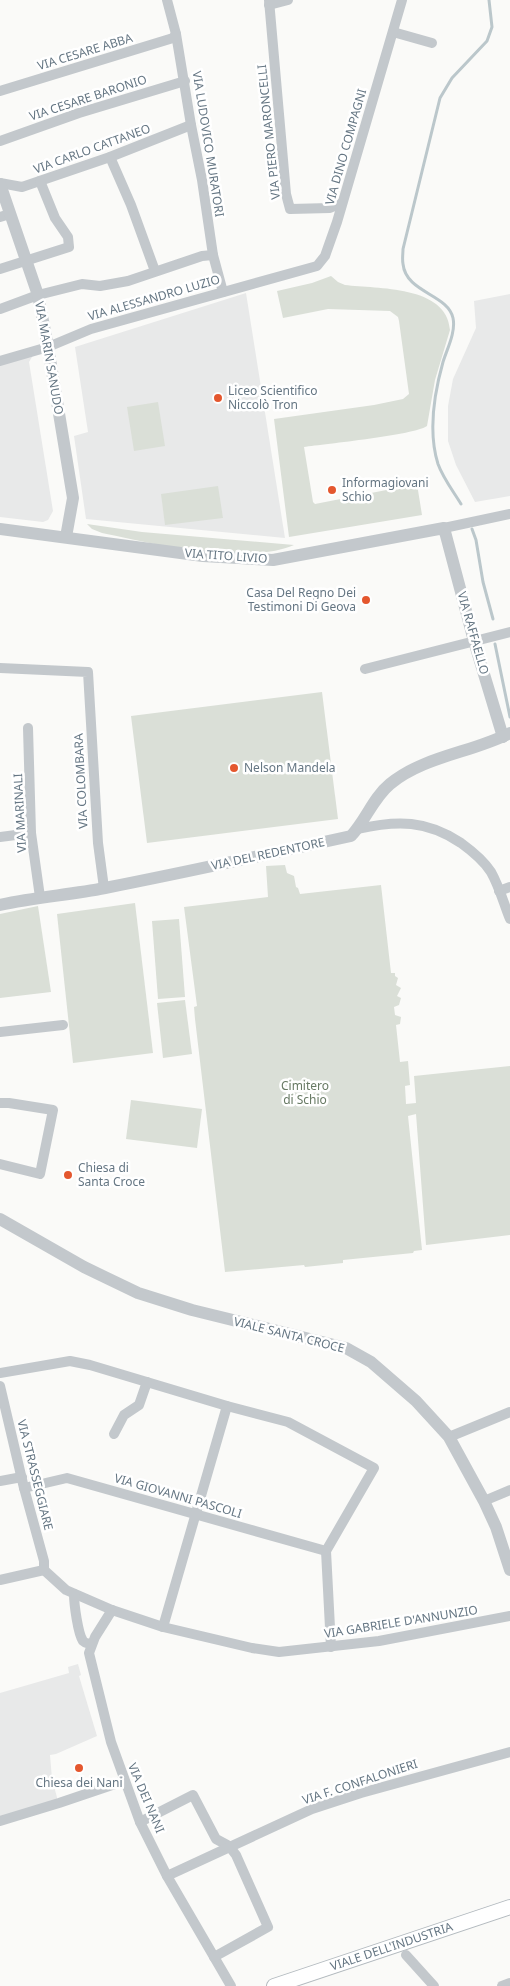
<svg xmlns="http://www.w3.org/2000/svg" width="510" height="1986" viewBox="0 0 510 1986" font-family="'Noto Sans',sans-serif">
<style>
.built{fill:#e8e9e9}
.green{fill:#dadfd7}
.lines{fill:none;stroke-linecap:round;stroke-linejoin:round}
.stream{stroke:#bbc7cb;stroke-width:3}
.secondary-casing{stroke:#b3babf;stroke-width:16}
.minor{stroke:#c3c8cc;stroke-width:10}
.tertiary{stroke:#c3c8cc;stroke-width:12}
.secondary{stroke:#fff;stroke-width:14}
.poi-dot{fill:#e4572e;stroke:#fff;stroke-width:2}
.labels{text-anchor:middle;stroke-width:5;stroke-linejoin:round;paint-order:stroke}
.street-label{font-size:12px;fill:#657683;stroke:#fff}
.poi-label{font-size:12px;fill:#657683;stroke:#fff;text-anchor:start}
.park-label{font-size:12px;fill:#687a64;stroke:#fff}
</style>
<rect width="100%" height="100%" fill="#fafaf8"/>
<!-- built -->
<g class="built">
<polygon points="246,293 285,538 86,519 74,436 88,432 75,347"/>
<polygon points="510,294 510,496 475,502 456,465 448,441 448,406 453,379 476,328 474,301"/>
<polygon points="35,352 29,362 53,511 48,520 43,522 0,517 0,361"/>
<polygon points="78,1664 81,1675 79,1676 97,1736 56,1754 50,1755 52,1779 58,1801 0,1819 0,1693 69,1673 68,1667"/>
</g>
<!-- green -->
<g class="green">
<path d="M331,276L338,282L345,285C377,289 447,285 450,330L435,380L427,426C415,435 325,444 304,447L313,502L315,504L417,484L422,515L289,537L274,419L374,405L403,399L409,394L399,321L398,317L390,311L328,309L283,318L277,291L312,283Z"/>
<polygon points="158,402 165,446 134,451 127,407"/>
<polygon points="218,486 223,518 165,525 161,494"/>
<path d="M87,524L142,532L294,545C244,566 155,544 102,533L92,529Z"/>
<polygon points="322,692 338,819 147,843 131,716"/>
<polygon points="285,865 287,873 294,876 296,887 298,888 300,894 381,885 391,973 395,973 395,976 398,978 396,985 401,988 397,996 401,998 399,1005 394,1007 395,1015 401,1017 400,1024 396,1025 400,1062 408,1061 410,1085 405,1086 406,1104 416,1103 414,1076 510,1066 510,1235 426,1245 416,1114 408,1116 422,1250 414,1251 413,1253 343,1260 343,1263 305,1267 304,1265 225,1272 195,1019 194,1007 197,1006 184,907 268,897 266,866"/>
<polygon points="135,903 153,1053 73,1063 57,914"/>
<polygon points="38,906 51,992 0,998 0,914"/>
<polygon points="179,919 185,997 158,999 152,921"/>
<polygon points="185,1000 192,1054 163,1058 157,1003"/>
<polygon points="131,1100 202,1109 197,1148 126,1139"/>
</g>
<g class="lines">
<!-- stream -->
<g class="stream">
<path d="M461,504C453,491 443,478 438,464C428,432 434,394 443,362C447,349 456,332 453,318C448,294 406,293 403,264C402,259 403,254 403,249L440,98L452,78L487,41L492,27L489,0"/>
<polyline points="472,529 476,540 483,582 493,619"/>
<polyline points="495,644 510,717"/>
</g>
<!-- secondary casing -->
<g class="secondary-casing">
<g id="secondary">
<path id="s1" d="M274,1986L510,1907"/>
</g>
</g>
<!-- minor -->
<g class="minor">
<polyline points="167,0 176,34 191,125 202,180 213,255 223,292"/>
<polyline points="269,0 286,194 290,209 330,208 342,203"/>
<polyline points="269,5 288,0"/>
<polyline points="393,32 432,43"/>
<polyline points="0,91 173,38 176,34"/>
<polyline points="0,141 79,113 185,81"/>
<polyline points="110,157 131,205 155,271"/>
<polyline points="0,183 22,187 110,157 191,125"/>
<polyline points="0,217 10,214"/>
<polyline points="0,269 69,247 68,237 55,218 40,181"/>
<polyline points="0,309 38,295 82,284 100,286 128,281 202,256 213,255"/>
<polyline points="0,361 48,347 91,329 317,266 325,256 337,222 402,0"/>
<polyline points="444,528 510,514"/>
<polyline points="0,668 88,672 98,843 104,888"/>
<polyline points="365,669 510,632"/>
<polyline points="28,728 31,833 40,897"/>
<path d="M358,829C397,820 427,820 461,843C472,851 484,861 491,872C499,886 504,904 510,919"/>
<polyline points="0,837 31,833"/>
<polyline points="499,891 510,887"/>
<polyline points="0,1032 63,1025"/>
<polyline points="0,1103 9,1103 53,1110 40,1174 0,1164"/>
<polyline points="0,1373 70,1361 90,1365 227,1406 288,1422 374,1468 326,1551 331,1647"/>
<polyline points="0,1386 24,1488 44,1561 44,1570"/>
<polyline points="114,1434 124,1415 139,1405 147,1382"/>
<polyline points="449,1437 510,1412"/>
<polyline points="0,1481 22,1477"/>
<polyline points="24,1488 67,1478 326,1551"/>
<polyline points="484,1501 510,1490"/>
<polyline points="44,1570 66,1590 112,1610 163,1627 252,1648 279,1652 379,1641 510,1616"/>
<polyline points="0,1580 44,1570"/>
<path d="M74,1594C74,1604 78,1634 83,1641C86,1644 88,1643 91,1644"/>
<polyline points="112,1610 95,1637 89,1653 111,1742 140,1822 167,1876 231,1986"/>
<polyline points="163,1627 227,1406"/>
<polyline points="0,1821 59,1803 124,1781"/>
<polyline points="140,1822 193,1795 216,1839 229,1846 236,1855 268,1927 214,1957"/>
<polyline points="167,1876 312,1809 361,1793 510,1752"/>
<polyline points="406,1955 434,1986"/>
<polyline points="502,1986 510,1983"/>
</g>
<!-- tertiary -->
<g class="tertiary">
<polyline points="0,184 38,295 48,347 73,498 66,537"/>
<polyline points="0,529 203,556 273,560 444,528 474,641 503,737"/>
<path d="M0,905C35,897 70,895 105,888C187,872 269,854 351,836C366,820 373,798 390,784C424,756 471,753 510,733"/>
<polyline points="0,1219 84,1267 138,1293 192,1310 346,1348 371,1362 416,1401 449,1437 484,1501 496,1527 510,1570"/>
</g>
<!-- secondary -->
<use href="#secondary" class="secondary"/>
</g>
<!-- markers -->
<g class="poi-dot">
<circle cx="218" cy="398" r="5"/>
<circle cx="332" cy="490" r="5"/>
<circle cx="366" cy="600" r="5"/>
<circle cx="234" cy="768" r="5"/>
<circle cx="68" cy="1175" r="5"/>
<circle cx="79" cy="1768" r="5"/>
</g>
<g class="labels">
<!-- street labels -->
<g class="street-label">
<text transform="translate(85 52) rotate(-17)" y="4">VIA CESARE ABBA</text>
<text transform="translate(88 98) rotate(-18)" y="4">VIA CESARE BARONIO</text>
<text transform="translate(269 132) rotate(-96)" y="4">VIA PIERO MARONCELLI</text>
<text transform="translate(208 144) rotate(81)" y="4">VIA LUDOVICO MURATORI</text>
<text transform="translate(346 147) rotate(-74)" y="4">VIA DINO COMPAGNI</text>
<text transform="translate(92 149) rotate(-20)" y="4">VIA CARLO CATTANEO</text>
<text transform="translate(154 298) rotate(-16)" y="4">VIA ALESSANDRO LUZIO</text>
<text transform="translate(49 358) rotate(80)" y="4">VIA MARIN SANUDO</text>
<text transform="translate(226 556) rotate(4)" y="4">VIA TITO LIVIO</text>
<text transform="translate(473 633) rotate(74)" y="4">VIA RAFFAELLO</text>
<text transform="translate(81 781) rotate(-93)" y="4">VIA COLOMBARA</text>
<text transform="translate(20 813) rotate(-93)" y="4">VIA MARINALI</text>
<text transform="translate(268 854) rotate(-12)" y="4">VIA DEL REDENTORE</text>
<text transform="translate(289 1335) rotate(14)" y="4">VIALE SANTA CROCE</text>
<text transform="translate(35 1475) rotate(76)" y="4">VIA STRASSEGGIARE</text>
<text transform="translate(178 1496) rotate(16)" y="4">VIA GIOVANNI PASCOLI</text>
<text transform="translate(401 1622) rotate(-9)" y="4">VIA GABRIELE D'ANNUNZIO</text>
<text transform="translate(360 1782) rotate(-18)" y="4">VIA F. CONFALONIERI</text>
<text transform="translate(146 1798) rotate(67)" y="4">VIA DEI NANI</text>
<text dy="4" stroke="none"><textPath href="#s1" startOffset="124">VIALE DELL'INDUSTRIA</textPath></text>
</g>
<!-- poi labels -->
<g class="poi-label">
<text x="228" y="395">Liceo Scientifico<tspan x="228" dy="14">Niccolò Tron</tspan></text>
<text x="342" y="487">Informagiovani<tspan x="342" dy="14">Schio</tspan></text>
<text x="356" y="597" text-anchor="end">Casa Del Regno Dei<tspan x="356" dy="14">Testimoni Di Geova</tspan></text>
<text x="244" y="772">Nelson Mandela</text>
<text x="78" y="1172">Chiesa di<tspan x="78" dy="14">Santa Croce</tspan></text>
<text x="79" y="1787" text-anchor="middle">Chiesa dei Nani</text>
</g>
<!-- park labels -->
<g class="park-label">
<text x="305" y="1090">Cimitero<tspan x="305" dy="14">di Schio</tspan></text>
</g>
</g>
</svg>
